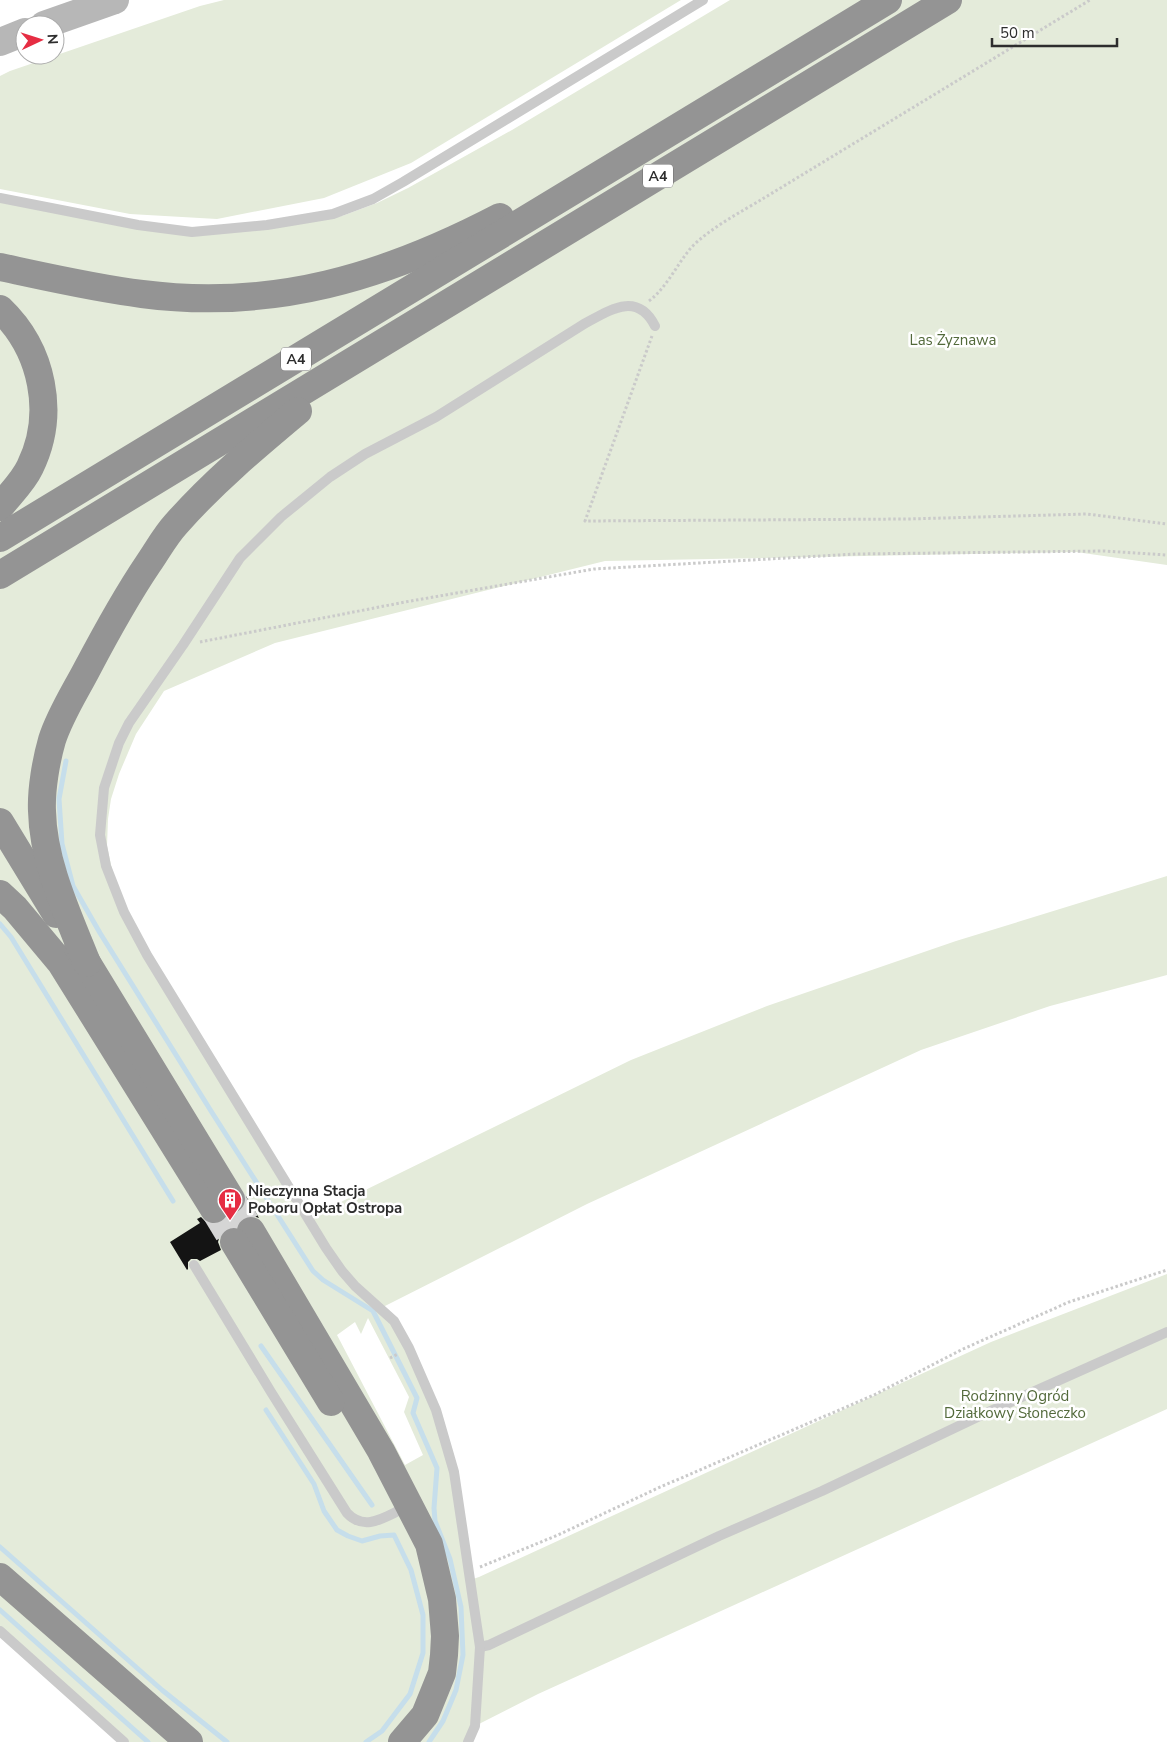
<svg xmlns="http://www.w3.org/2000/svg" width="1167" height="1742" viewBox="0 0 1167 1742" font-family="'Nunito Sans',sans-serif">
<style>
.green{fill:#e4ebda;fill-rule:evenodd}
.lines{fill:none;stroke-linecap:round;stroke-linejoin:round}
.stream{stroke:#c6deeb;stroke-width:5}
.building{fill:#141414}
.motorway-tunnel{stroke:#d5d5d5;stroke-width:28;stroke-dasharray:28 14;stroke-linecap:butt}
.path{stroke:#cacaca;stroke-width:3;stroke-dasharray:2.5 2.5;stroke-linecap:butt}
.service{stroke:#cacaca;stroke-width:10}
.secondary{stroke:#b7b7b7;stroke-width:28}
.motorway{stroke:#949494;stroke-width:28}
.labels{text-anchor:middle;stroke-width:5;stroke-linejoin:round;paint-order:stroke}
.shield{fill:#fff;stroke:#6c6c6c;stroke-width:1}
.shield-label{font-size:14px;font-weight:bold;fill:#2d2d2d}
.park-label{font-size:15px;fill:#52693a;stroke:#fff}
.poi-label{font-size:15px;font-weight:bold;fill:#2d2d2d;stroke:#fff;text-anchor:start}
</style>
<rect width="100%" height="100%" fill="#fff"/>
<!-- green -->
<g class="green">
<polygon points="224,0 681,0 411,163 324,198 217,219 130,214 0,189 0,76 10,71 200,6"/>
<path d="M730,0H1167V565L1076,552L605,561L275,643L164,691L136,734L119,774L111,799L108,819L107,846L111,865L124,912L308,1218L631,1060L767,1006L956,941L1167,876V975L1050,1006L921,1050L587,1204L381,1308L409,1348L454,1472L470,1580L479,1577L991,1342L1167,1274V1409L538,1694L475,1726L468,1742H124L0,1631V195L181,232L306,223L342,216L377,203L408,188L512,130ZM368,1318L409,1397L404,1412L423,1455L405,1465L337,1335L355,1322L361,1334Z"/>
</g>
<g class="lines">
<!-- stream -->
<g class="stream">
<polyline points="66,761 59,799 62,844 73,886 100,933 211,1111 313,1271 323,1280 373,1311 417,1398 413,1413 437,1468 434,1508 435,1521 450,1559 461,1607 463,1655 456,1690 443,1721 429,1742"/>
<polyline points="0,924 11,937 173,1201"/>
<polyline points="261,1346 372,1505"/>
<polyline points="266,1410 314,1484 324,1511 337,1530 348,1536 362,1541 380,1536 394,1535 411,1570 423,1615 423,1653 410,1694 382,1731 366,1742"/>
<polyline points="0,1547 162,1690 227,1742"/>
<polyline points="0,1610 148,1742"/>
</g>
</g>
<!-- building -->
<polygon class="building" points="246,1196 259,1218 251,1215 244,1217 238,1223 236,1227 226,1229 220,1235 218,1242 221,1250 200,1261 197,1259 191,1259 188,1262 188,1269 187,1270 170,1242 200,1223 197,1219 201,1217 207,1223 215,1225 223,1222 228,1214 239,1213 245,1206"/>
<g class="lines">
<!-- motorway-tunnel -->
<g class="motorway-tunnel">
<polyline points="231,1199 251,1231"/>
<polyline points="214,1209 234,1242"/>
</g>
<!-- path -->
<g class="path">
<path d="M649,301C667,287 676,266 690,249C708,229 741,212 764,198L1090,0"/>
<polyline points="652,336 585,521 908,519 1087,514 1167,524"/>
<polyline points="200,642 405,602 594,569 856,554 1104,551 1167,555"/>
<polyline points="390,1358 398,1354"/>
<polyline points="480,1567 558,1535 658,1488 874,1395 963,1349 1069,1302 1167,1270"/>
</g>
<!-- service -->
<g class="service">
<polyline points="0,198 138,225 192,232 267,225 333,214 373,199 403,182 703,0"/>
<path d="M194,1265L271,1392L347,1513C363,1530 380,1520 398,1511"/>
<polyline points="0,1631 124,1742"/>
<polyline points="480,1647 489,1645 719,1536 822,1491 986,1413 1167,1332"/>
<path d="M468,1742L475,1726L480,1647L454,1472L436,1410L409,1348L394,1321L355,1286L342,1271L326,1248L147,955L124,912L106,866L100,835L104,788L119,743L129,723L183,645L240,558L281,517L330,477L365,454L436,417L584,324C610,310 637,291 655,326"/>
</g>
<!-- secondary -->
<g class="secondary">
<polyline points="44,25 115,0"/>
<polyline points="0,42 25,32"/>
</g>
<!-- motorway -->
<g class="motorway">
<path d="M0,267C47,277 94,288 142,294C273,311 385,277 500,217"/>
<path d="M0,309C43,350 56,414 30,467C23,482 10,494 0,507"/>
<polyline points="0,538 888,0"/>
<polyline points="0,575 948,0"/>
<polyline points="0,822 56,914"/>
<polyline points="0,894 15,908 61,963 214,1209"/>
<polyline points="78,948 231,1199"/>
<path d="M87,963C68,915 43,863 42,811C41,790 46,761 52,740C60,715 75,692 87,669C106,633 125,598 148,564C157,551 165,536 176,524C213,482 255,447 298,411"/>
<polyline points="251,1231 381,1451 429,1544 442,1599 445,1636 444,1655 442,1673 425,1715 402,1742"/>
<polyline points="234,1242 331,1402"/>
<polyline points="0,1577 189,1742"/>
</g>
</g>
<!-- icons -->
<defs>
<g id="building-pin" transform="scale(1.25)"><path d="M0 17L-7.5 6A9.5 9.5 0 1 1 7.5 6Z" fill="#e62d43" stroke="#fff"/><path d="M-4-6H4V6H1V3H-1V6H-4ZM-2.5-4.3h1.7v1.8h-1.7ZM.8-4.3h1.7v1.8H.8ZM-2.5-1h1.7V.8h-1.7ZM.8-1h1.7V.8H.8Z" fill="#fff"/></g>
</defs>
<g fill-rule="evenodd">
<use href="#building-pin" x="230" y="1200"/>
</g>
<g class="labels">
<!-- shield labels -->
<g class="shield">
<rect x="643" y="164.5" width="30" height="23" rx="4"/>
<rect x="281" y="347.5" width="30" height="23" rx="4"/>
</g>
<g class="shield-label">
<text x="658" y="181">A4</text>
<text x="296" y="364">A4</text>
</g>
<!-- park labels -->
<g class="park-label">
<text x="953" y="345">Las Żyznawa</text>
<text x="1015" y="1401">Rodzinny Ogród<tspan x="1015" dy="17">Działkowy Słoneczko</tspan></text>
</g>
<!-- poi labels -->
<g class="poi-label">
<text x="248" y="1196">Nieczynna Stacja<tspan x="248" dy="17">Poboru Opłat Ostropa</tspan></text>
</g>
</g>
<!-- north arrow -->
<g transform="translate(40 40) rotate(86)"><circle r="24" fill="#ffffff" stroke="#ababab"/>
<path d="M0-4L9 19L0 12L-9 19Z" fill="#e62d43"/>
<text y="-8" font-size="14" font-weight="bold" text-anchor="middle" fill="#2d2d2d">N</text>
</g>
<!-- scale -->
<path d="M992 38v8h125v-8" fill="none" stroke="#2d2d2d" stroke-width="2.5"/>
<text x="1000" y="38" font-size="15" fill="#2d2d2d" stroke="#ffffff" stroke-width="4" paint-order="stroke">50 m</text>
</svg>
